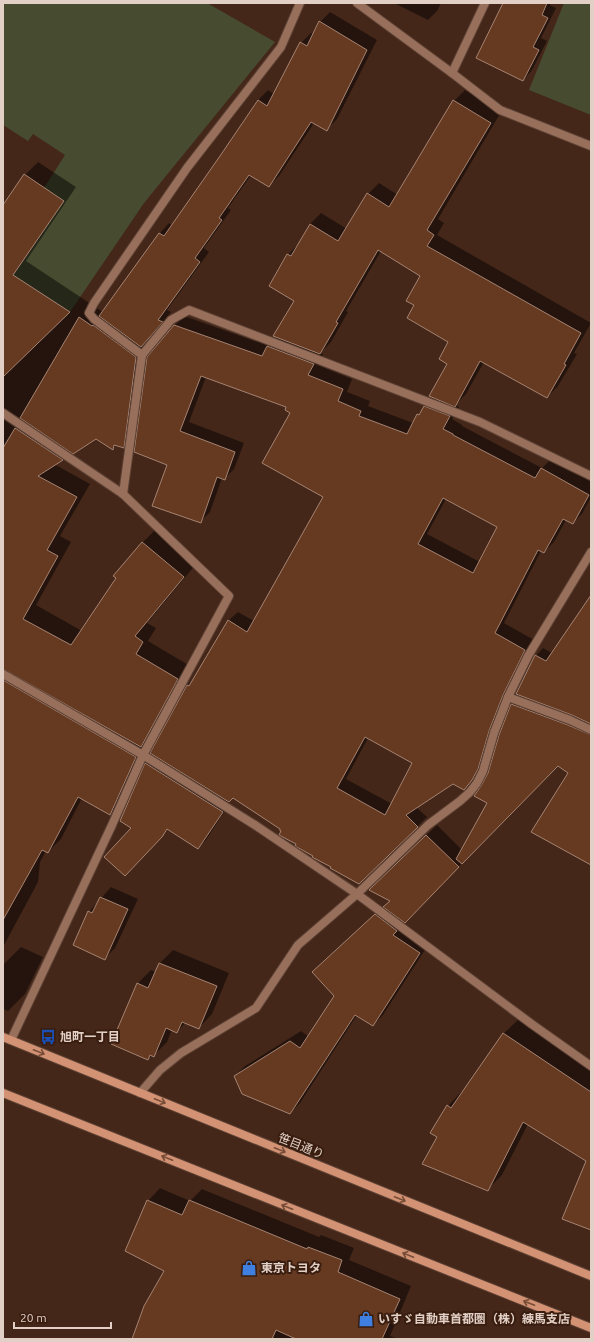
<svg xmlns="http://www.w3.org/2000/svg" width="594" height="1342" viewBox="0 0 594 1342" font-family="Ubuntu,'Noto Sans JP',sans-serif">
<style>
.green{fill:#474c30}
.shadow{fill:#0007;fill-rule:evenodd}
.building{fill:#663921;stroke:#a58372;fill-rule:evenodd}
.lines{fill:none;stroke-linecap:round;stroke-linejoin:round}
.minor-casing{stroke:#5d4235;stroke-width:10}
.secondary-casing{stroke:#5d4235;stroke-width:10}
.minor{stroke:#986f5b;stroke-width:8}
.secondary{stroke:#d39273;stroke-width:8}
.oneway{stroke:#774c37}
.labels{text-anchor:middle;stroke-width:4;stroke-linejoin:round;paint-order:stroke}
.poi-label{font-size:12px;font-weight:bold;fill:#e2cfc6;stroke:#391d0f;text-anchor:start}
.street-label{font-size:12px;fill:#e2cfc6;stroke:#391d0f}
</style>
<rect width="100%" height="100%" fill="#442719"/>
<!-- green -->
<g class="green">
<polygon points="3,3 207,3 275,42 144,203 70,312 13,275 64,201 44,188 65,155 33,134 28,141 3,125"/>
<polygon points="564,3 591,3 591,115 529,90"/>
</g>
<!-- shadow -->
<g class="shadow">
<polygon points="394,3 441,3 437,11 428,20"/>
<polygon points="505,3 551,3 550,5 556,8 541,38 547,41 532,70 523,80"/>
<path d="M330,12L377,40L337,119L327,129L314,123L279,176L269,186L251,175L228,208L231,210L204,248L209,252L167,310L171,312L146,342L149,344L147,359L174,326L184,316L269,346L278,337L295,300L288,255L299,243L310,224L321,213L347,229L368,194L379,183L398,195L454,101L465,90L501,112L438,219L444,223L437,235L591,323L574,353L577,354L558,386L547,397L484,362L466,394L455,405L459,407L452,419L462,425V426L542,468L551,459L591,481V497L582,514L572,523L566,520L554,542L544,552L541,551L504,623L534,640L482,769L463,789L453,783L416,807L427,817L359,883L297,844L282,829L234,797L228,802L230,803L206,840L198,848L168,829L132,867L133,828L121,821L146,764L155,755L152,753L188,685L194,679L228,621L238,612L254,621L324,497L292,412L287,407L206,377L189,422L244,443L234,469L224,479L222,478L210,512L200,522L168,464L138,433L123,447L117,445L113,448L96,438L71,451L62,459L54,464L90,484L60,536L71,542L36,605L82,631L117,578L115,576L143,542L156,529L197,563L147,623L156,628L148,641L190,666L154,733L145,742L149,744L123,801L110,814L82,798L61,839L48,852L46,851L40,862L38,882L3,947V207L25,175L38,162L76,187L26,261L103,312L160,233L169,223L173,226L258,100L268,90L274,94L301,43L311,33L314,34L320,22ZM381,251L422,276L415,305L450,341L448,364L434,397L424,407L413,423L368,406L370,401L347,392L352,379L317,365L323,354L320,353L331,342L348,312L346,311ZM446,499L499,527L480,562L427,534ZM368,738L413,762L392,804L346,779Z"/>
<polygon points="591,597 591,723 536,656 543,648 552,653"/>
<polygon points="520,697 580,719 591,725 591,864 569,773 558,764 402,925 430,942 383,1015 373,1025 357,1015 300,1103 290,1113 235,1076 245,1066 301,1031 309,1037 335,996 323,962 391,901 371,890 437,825 462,850 488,803 489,774 512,705"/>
<polygon points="111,887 138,899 115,948 105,958 89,912"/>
<polygon points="21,947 43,957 25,994 8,1011 3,1009 3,965"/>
<polygon points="173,950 229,973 212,1014 199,1028 186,1022 177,1032 172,1029 167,1042 154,1055 152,1055 148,1059 112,1044 138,983 151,970 156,972 160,963"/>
<polygon points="519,1019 591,1068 591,1229 587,1160 528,1124 502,1175 487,1190 439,1136 448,1106 462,1091 463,1092 504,1033"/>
<polygon points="160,1188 190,1201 202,1189 319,1237 321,1235 354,1248 349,1260 411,1286 390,1336 398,1339 133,1339 165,1270 148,1201"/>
</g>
<!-- building -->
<g class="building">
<polygon points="503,3 547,3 542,15 548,18 533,47 539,50 523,81 476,58"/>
<polygon points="319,21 367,50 327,131 311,122 269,187 249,175 219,218 222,220 195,258 200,262 158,320 163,322 141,347 99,316 159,233 164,236 220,156 258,100 267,106 300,42 307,46"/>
<polygon points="453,100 491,123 427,230 434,235 427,246 581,333 564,364 566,365 547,398 480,361 455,407 429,396 447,364 439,359 448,342 407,318 414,305 406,301 420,276 378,250 336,322 338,323 320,354 273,336 294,301 269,286 287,254 291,256 310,224 338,241 367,193 389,207"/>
<polygon points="24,174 64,201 13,275 70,312 3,377 3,205"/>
<polygon points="79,317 92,326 93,325 136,357 124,448 114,445 113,450 96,439 73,454 20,418"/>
<path d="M174,325L262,356L267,346L314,364L308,375L343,389L338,401L361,411L359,416L407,434L417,414L419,415L424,406L450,416L443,429L453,434V435L535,478L541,468L589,495L573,524L563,519L544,553L538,550L495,633L525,650L503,695L489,731L478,769L472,780L464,790L453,784L406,815L418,827L359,884L330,868L331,867L312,857L313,856L295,846L296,844L279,835L281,831H280V829L233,798L229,802L150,753L187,685L189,686L228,620L247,632L323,497L262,463L290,413L285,410L286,407L201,376L180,431L235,452L225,480L217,477L201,523L152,506L167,465L134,452L147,357ZM443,498L497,527L473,573L418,544ZM365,737L412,763L385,815L337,788Z"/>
<polygon points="15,428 63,460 38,476 77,497 47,550 58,556 23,619 71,645 116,578 113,576 142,542 184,577 135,636 143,642 136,654 178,679 141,747 3,669 3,448"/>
<polygon points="591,595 591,724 572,715 516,694 535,655 546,661"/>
<polygon points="3,680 136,757 110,815 78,797 48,853 42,850 3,920"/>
<polygon points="511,704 568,725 591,735 591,865 531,832 568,773 558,766 462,864 456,859 487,803 474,796 481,786 488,773 499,735"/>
<polygon points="145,763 223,812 198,849 167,829 162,837 125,876 104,857 131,828 120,821"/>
<polygon points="426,835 459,867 405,923 383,907 390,901 369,890"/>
<polygon points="100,897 128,909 105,960 73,945 88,911 92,913"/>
<polygon points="375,914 397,931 393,935 420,953 373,1026 355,1015 290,1114 242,1094 234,1076 290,1041 300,1048 334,996 312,972"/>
<polygon points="159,963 217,986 199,1029 182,1022 177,1033 166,1028 154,1057 150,1055 148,1060 111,1044 137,983 148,988"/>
<polygon points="503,1033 591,1092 591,1230 562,1219 586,1161 523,1122 488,1191 422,1164 437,1137 430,1133 447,1105 451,1108"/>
<polygon points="147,1200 182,1215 189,1200 307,1249 308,1247 342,1260 338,1272 400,1299 382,1339 296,1339 276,1330 272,1339 132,1339 144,1306 164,1271 125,1251"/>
</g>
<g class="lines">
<!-- minor casing -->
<g class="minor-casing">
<g id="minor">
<polyline points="357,3 452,73 500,110 591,146"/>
<polyline points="452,73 485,3"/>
<polyline points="142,355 171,320 189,310 480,422 591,476"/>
<polyline points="3,413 123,494 229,596 143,755 112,825 11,1040"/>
<polyline points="123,494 142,355 94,319 89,313 94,303 187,168 281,47 300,3"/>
<polyline points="3,674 143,755 255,825 357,894 533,1025 591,1066"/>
<polyline points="508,697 570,720 591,730"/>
<polyline points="140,1093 160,1070 181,1053 256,1008 298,945 357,894 428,825 460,801 470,792 477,783 483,771 494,733 508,697 528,656 591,552"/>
</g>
</g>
<!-- secondary casing -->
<g class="secondary-casing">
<g id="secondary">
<polyline points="3,1037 591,1276"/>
<polyline points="3,1093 591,1328"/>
</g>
</g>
<!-- minor -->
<use href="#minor" class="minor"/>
<!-- secondary -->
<use href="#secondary" class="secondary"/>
</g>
<!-- one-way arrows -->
<defs><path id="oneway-shaft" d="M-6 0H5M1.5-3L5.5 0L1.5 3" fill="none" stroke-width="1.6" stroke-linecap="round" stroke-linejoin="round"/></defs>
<g class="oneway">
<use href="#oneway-shaft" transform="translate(39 1052) rotate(22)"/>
<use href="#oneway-shaft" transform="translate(160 1101) rotate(22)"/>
<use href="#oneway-shaft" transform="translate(280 1150) rotate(22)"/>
<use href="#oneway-shaft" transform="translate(167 1158) rotate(-158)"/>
<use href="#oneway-shaft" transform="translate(400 1199) rotate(22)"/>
<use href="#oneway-shaft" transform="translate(287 1207) rotate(-158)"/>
<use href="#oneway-shaft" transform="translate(408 1255) rotate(-158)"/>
<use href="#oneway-shaft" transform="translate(529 1303) rotate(-159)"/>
</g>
<!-- icons -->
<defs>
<g id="bus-bare" transform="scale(1.2)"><path d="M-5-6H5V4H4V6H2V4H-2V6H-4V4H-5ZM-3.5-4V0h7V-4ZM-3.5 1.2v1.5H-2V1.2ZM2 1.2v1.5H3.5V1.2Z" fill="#1a4fb4" stroke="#391d0f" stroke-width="2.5" paint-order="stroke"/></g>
<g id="shop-bare" transform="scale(1.2)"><path d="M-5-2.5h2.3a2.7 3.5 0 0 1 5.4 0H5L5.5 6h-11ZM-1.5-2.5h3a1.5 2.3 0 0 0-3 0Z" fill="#3f7fe0" stroke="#391d0f" stroke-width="2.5" paint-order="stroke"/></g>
</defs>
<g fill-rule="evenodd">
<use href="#bus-bare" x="48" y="1037"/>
<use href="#shop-bare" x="249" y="1268"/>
<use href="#shop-bare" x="366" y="1319"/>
</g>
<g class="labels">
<!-- poi labels -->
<g class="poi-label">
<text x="60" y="1041">旭町一丁目</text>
<text x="261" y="1272">東京トヨタ</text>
<text x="378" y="1323">いすゞ自動車首都圏（株）練馬支店</text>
</g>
<!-- street labels -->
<g class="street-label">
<text transform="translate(301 1146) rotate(22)" y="4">笹目通り</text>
</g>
</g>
<!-- border -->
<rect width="594" height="1342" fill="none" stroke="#e2cfc6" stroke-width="8"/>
<!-- scale -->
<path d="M14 1322v6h97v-6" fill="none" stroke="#e2cfc6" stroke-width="2"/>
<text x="20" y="1322" font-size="12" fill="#e2cfc6" stroke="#391d0f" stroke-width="3" paint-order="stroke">20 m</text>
</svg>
